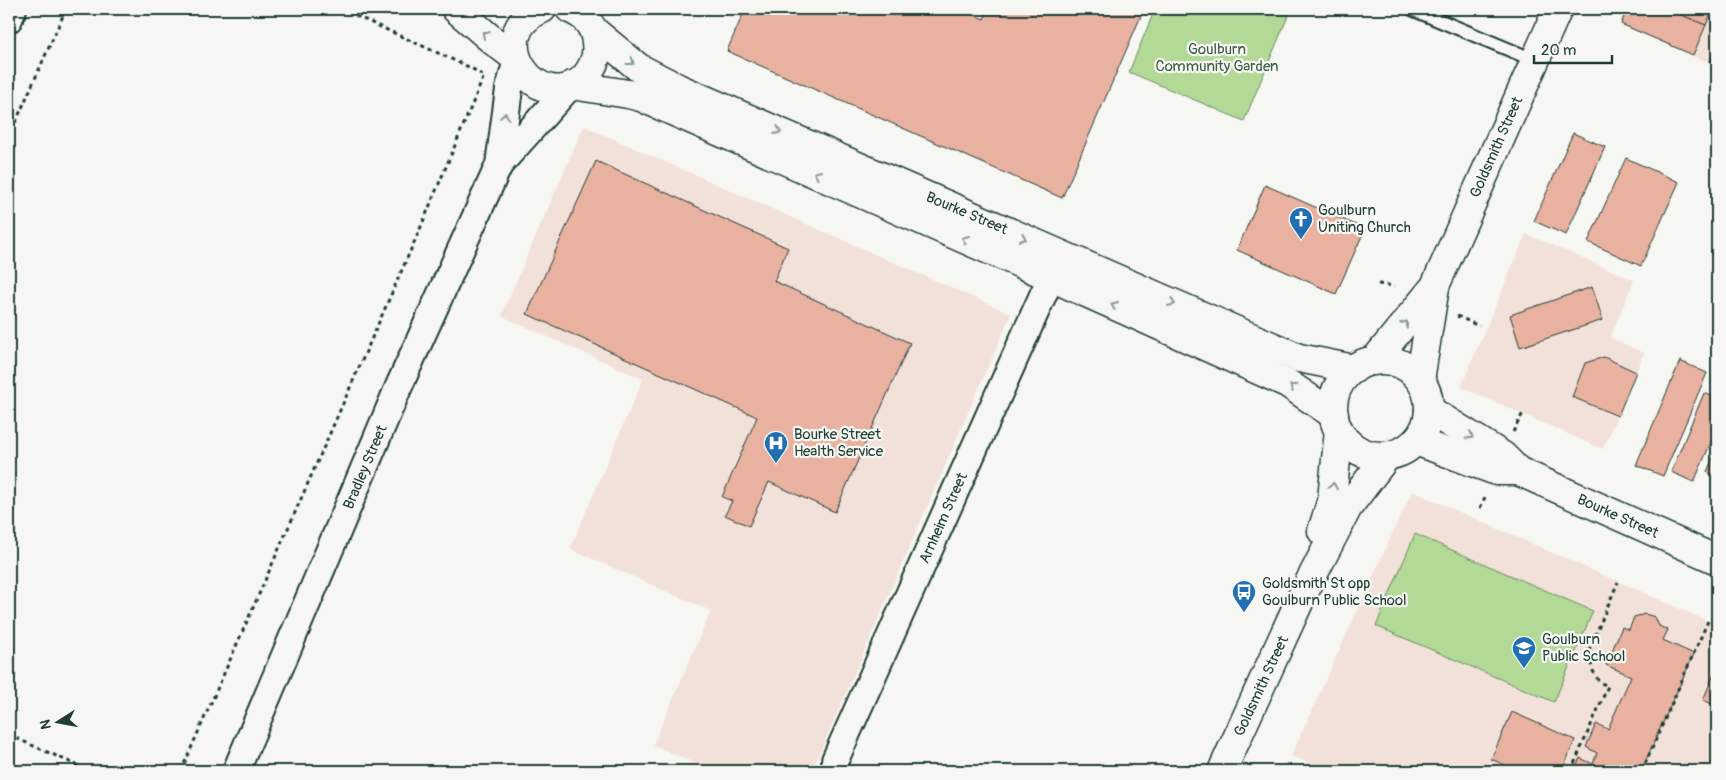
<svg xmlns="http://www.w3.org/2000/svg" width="1726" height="780" viewBox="0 0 1726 780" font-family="Pangolin,sans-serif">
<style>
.built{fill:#f2e1d9}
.green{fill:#b2d995;stroke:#688b64}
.building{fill:#e9b1a0;stroke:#1f3d34}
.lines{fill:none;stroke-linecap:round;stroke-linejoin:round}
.service-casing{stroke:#1f3d34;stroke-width:16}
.minor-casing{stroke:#1f3d34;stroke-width:30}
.secondary-casing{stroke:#1f3d34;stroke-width:31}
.primary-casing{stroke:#1f3d34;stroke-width:31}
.path{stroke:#1f3d34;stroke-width:3;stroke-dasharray:4 4;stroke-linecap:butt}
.service{stroke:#f6f6f2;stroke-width:12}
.minor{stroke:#f6f6f2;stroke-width:26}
.secondary{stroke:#f6f6f2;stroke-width:28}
.primary{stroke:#f6f6f2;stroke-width:28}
.oneway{stroke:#8a9a93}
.labels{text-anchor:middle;stroke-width:4.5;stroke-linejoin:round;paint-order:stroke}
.park-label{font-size:15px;fill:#3c5c47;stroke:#f6f6f2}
.street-label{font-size:15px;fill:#1f3d34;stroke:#f6f6f2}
.poi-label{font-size:15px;fill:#1f3d34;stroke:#f6f6f2;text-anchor:start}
</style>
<rect width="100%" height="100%" fill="#f6f6f2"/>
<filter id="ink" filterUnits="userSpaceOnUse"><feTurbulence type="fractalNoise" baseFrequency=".02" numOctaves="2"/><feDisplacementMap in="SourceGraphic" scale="10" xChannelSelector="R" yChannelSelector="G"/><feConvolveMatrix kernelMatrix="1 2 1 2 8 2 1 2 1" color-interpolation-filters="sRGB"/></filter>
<g filter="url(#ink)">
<!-- built -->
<g class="built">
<polygon points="1626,9 1717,9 1717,66 1619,24"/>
<polygon points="584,126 1011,314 812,771 712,771 653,745 711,611 570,549 643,379 501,316"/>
<polygon points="1526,234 1634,280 1610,338 1644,353 1603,449 1461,387"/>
<polygon points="1412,491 1717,625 1717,771 1330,771 1291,756"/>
</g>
<!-- green -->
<g class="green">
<polygon points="1155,9 1291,9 1244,121 1129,72"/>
<polygon points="1415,534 1593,611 1554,702 1376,626"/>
</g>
<!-- building -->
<g class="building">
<polygon points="745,9 960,9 984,19 988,9 1144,9 1062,198 727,51"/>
<polygon points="1627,9 1667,9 1706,25 1693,55 1621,24"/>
<polygon points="1667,9 1713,9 1706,25"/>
<polygon points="1717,44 1717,64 1710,61"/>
<polygon points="1573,133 1605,147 1566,235 1534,221"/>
<polygon points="1626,158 1679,182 1641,266 1588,242"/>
<polygon points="596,161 788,248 774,281 910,343 835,512 769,482 749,526 725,515 732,501 722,497 757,417 527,314"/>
<polygon points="1265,185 1365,229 1336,294 1237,250"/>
<polygon points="1592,287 1603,320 1520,347 1510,315"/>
<polygon points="1604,357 1636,372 1618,416 1572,397 1585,363"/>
<polygon points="1680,361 1707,373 1663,476 1636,465"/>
<polygon points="1704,393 1717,398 1717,428 1694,482 1671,472"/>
<polygon points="1717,448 1717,476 1707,472"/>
<polygon points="1645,614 1655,617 1659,626 1668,630 1663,640 1694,654 1641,771 1574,771 1580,758 1593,764 1597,753 1586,747 1596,724 1608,729 1631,676 1606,665 1622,627 1629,630 1634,617"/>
<polygon points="1717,667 1717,706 1703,700"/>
<polygon points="1512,712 1575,740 1562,771 1519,771 1491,759"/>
</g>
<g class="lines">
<!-- service casing -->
<g class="service-casing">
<polyline id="service" points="1412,9 1534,60"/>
</g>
<!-- minor casing -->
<g class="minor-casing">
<g id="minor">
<polyline points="9,19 13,9"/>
<polyline points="499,165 569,87"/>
<polyline points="835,760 1051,277"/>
<polyline points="236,771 399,386 499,165 509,89 517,60"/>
</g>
</g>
<!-- secondary casing -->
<g class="secondary-casing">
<g id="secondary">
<polyline points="456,9 492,40 516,58"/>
<path d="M542,9C479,35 539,120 584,78C593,68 598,56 596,43C595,27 585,15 570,9"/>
<polyline points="594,31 639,68 678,88 1299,358 1354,369"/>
<polyline points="572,85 628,94 641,97 670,110 1051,277 1287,383 1334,415"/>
<polyline points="1429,410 1503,456 1518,471 1717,560"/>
<polyline points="1416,441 1496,471 1518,471"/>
</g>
</g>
<!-- primary casing -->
<g class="primary-casing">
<g id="primary">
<circle cx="1381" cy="408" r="48"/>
<polyline points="1374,361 1435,286 1558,9"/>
<polyline points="1420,380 1435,287"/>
<polyline points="1322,531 1332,499 1339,430"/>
<polyline points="1222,771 1300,600 1348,507 1387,456"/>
</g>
</g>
<!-- path -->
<g class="path">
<polyline points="9,137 66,9"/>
<polyline points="1378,284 1394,286"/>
<polyline points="1457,316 1479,326"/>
<polyline points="1513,432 1523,413"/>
<polyline points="1480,508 1486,495"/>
<polyline points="9,735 90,771"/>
<polyline points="181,771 420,229 484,76 471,68 341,9"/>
<polyline points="1571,771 1608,686 1599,682 1592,669 1589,650 1618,582"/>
<polyline points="1642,771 1708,621"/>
</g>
<!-- service -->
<use href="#service" class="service"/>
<!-- minor -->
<use href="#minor" class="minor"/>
<!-- secondary -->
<use href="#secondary" class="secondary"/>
<!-- primary -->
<use href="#primary" class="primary"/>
</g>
<!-- one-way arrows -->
<defs><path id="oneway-chevron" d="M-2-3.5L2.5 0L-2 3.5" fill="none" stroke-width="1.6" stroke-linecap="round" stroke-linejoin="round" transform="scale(1.25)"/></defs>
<g class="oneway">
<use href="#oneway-chevron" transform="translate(485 34) rotate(-139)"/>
<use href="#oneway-chevron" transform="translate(631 62) rotate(38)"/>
<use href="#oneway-chevron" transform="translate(505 116) rotate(-83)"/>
<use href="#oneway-chevron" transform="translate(778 131) rotate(23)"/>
<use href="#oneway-chevron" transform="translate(817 174) rotate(-156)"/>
<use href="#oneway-chevron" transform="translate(1023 238) rotate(24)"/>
<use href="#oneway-chevron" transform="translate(965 239) rotate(-156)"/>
<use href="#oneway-chevron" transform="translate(1172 303) rotate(24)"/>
<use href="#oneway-chevron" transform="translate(1114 305) rotate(-156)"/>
<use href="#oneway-chevron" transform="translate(1405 324) rotate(-51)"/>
<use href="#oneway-chevron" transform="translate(1293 387) rotate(-147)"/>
<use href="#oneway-chevron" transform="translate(1470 436) rotate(32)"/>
<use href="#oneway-chevron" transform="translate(1333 486) rotate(-84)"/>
</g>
</g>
<!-- icons -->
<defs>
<g id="church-pin" transform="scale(1.25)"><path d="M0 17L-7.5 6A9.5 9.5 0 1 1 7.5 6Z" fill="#1f6fb2" stroke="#f6f6f2"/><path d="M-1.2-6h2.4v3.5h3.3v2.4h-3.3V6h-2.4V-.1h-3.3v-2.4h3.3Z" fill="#fff"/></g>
<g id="hospital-pin" transform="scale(1.25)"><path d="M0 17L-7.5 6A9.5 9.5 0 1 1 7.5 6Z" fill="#1f6fb2" stroke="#f6f6f2"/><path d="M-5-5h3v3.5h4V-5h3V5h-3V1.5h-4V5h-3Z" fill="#fff"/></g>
<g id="bus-pin" transform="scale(1.25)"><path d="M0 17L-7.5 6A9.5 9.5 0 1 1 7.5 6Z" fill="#1f6fb2" stroke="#f6f6f2"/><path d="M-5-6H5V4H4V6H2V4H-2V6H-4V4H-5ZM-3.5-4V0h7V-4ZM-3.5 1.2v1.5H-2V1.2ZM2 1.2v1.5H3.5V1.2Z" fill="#fff"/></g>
<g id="school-pin" transform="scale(1.25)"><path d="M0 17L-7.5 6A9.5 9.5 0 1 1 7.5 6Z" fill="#1f6fb2" stroke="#f6f6f2"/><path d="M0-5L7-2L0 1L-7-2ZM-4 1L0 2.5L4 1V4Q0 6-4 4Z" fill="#fff"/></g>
</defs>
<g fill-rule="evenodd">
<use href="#church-pin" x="1301" y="219"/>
<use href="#hospital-pin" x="776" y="443"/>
<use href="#bus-pin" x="1244" y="592"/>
<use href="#school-pin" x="1524" y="648"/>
</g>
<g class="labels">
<!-- park labels -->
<g class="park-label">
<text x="1217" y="54">Goulburn<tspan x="1217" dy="17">Community Garden</tspan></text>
</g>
<!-- street labels -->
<g class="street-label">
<text transform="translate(1496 147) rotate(-66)" y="5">Goldsmith Street</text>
<text transform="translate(967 213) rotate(23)" y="5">Bourke Street</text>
<text transform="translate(365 467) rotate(-67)" y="5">Bradley Street</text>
<text transform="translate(1618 516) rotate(24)" y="5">Bourke Street</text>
<text transform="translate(943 518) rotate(-66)" y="5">Arnheim Street</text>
<text transform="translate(1261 686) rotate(-65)" y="5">Goldsmith Street</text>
</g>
<!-- poi labels -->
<g class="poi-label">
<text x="1318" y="215">Goulburn<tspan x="1318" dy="17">Uniting Church</tspan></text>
<text x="794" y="439">Bourke Street<tspan x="794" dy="17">Health Service</tspan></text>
<text x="1262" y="588">Goldsmith St opp<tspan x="1262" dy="17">Goulburn Public School</tspan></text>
<text x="1542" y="644">Goulburn<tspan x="1542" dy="17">Public School</tspan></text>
</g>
</g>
<!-- margin -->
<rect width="1726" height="780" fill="none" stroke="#f6f6f2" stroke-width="30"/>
<rect x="15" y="15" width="1696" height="750" fill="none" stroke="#1f3d34" stroke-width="2" filter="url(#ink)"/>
<!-- north arrow -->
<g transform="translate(58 722) rotate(259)" stroke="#f6f6f2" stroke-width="4" paint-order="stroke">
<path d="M0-4L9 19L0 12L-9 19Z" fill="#1f3d34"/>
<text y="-8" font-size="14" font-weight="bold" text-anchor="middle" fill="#1f3d34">N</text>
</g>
<!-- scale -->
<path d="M1534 55v8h78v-8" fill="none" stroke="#1f3d34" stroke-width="2.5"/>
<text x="1541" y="55" font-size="15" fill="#1f3d34" stroke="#f6f6f2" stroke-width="4" paint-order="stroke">20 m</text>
</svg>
